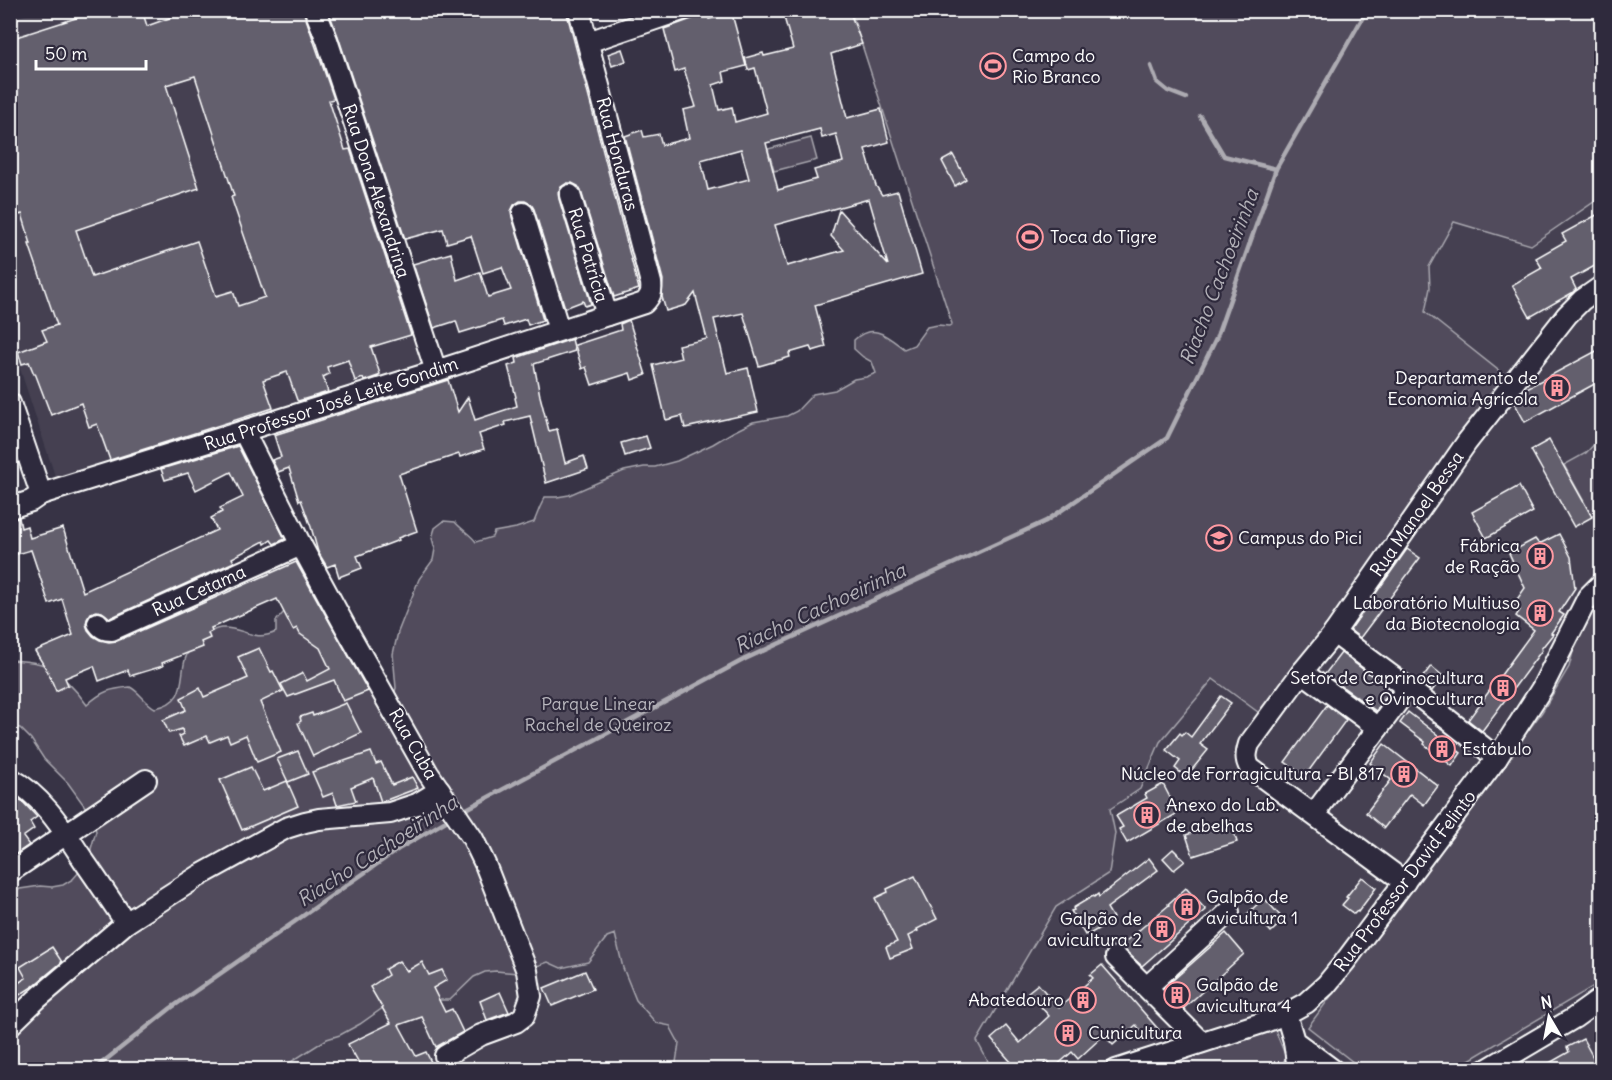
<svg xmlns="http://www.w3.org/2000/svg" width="1612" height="1080" viewBox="0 0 1612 1080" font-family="Delius,sans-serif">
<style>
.built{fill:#444051}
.green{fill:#514c5c;stroke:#a8a6ae;stroke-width:1.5}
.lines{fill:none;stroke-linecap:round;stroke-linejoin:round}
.stream{stroke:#adabb2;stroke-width:4.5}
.building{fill:#635f6d;stroke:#fff;stroke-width:1.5;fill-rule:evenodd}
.minor-casing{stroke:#fff;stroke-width:24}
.minor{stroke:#2f2a3d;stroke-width:20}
.labels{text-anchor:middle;stroke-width:4.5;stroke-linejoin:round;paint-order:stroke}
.poi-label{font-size:18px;fill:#fff;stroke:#2f2a3d;text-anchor:start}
.street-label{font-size:18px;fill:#fff;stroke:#2f2a3d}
.park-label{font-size:18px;fill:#b9b7be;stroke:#2f2a3d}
.water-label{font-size:20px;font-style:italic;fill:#b4b2b9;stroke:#2f2a3d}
</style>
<rect width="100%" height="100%" fill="#373345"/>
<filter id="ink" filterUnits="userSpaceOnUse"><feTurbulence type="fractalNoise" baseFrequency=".0167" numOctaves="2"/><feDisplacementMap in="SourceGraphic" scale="12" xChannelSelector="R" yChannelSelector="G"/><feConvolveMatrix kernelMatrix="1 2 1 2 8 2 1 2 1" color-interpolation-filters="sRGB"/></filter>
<g filter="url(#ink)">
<!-- built -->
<g class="built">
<polygon points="39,10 301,11 425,366 56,479 11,341 10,20"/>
<polygon points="1601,11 1601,1069 205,1070"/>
</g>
<!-- green -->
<g class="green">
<path d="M851,11H1601V197L1531,245L1454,222L1429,267L1430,288L1425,312L1508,378L1262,715L1213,679L1160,742L1140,789L1110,809L1115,833L1109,873L1056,907L977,1041L992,1069H675L679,1043L671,1028V1026L656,1023L636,1000L623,968L615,934L607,937L588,962L561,968L548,962L518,973L496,971L485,972L474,977L450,1000H439L430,995L397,998L360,1024L340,1035L327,1039L280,1069H11L10,897L20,889L40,886L52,887L63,885L73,879L87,863L96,831L91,815L68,783L44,759L31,739L20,728L11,727V660C22,661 33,661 44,665C59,671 78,692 87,705C102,691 110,689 130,687C141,693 144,702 155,708C195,700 173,667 193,645C200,639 211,629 221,628C242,626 253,643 276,632V621L284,612L317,606L321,590L393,698L396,688L393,654L398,632L419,579L433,560L435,549L432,538L435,528L444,521L455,522C462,530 470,534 476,542L492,537L494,532L516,528L534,522L540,507L545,497H557L569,495L624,471L644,467H655L677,461L713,444L733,432L753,422L787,416L797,411L813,394L835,390L854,379L866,377L876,373L872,362L863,357L854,349V340C873,322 887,336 904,349L914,345L927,327L938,325L949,326L952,324Z"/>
<polygon points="811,138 817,160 774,171 768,149"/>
<polygon points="1601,437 1601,511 1592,516 1564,465 1586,453"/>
<polygon points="1598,609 1601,610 1601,980 1594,986 1454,1069 1362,1069 1308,1027 1542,712 1569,667 1580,625 1590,610"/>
<polygon points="1274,1027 1286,1057 1280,1069 1140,1070"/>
</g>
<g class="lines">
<!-- stream -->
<g class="stream">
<polyline points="1151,66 1157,82 1168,91 1186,98"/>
<polyline points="1200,116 1224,156 1276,169"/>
<polyline points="461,812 745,659 1046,521 1167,438 1216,339 1276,169 1367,10"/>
<polyline points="93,1070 171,1008 400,848 451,818"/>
</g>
</g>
<!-- building -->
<g class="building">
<path d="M101,10H142L147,26L175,16L173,10H303L334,99L329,100L345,150L350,149L411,335L371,347L380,374L378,376L364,381L363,378L355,381L348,360L327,367L329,374L323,377L328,392L298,401L297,400L287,372L263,380L273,408L110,460L97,424L89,427L81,403L51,415L35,373L34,374L29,362L22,364L18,352L47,341L42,330L57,325L29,244H31L22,214L16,216L10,199V39ZM195,76L234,196L231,197L265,297L238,306L233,291L216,296L197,241L92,277L76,230L199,188L166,85Z"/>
<polygon points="328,10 566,10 639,289 614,297 581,191 578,186 572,183 567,183 561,187 558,193 559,199 591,304 585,306 583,301 565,308 534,209 531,204 525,201 520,201 514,205 511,211 512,217 543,320 528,325 526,319 504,326 502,320 460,333 456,321 434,328 413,264 451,253 457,280 480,272 488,297 511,290 502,267 483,273 471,236 447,243 443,229 405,239 338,36"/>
<path d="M782,10H800L801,16L819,10H849L862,44L831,54L847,118L881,109L889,142L865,149L876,186L882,195L898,191L922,274L815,305L826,347L812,351L810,347L789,353L790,357L759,366L743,313L714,319L727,373L748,368L758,412L685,428L682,416L666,420L653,365L681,358L678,345L707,339L695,293L686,305L666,311L662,297L663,280L625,136L642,130L644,137L659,134L662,145L689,138L683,110L696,107L684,69L675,72L664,29L708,13L709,19L732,14L746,66L723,72L725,81L713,85L719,110L732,107L735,122L767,113L755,68L748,70L745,58L763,53L764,56L793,49ZM820,129L822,138L836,134L843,162L814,170L817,179L778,190L766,143ZM741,149L749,179L708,190L701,160ZM869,199L888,265L839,210L831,236L844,250L787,266L775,225Z"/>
<polygon points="622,49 626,61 612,66 608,54"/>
<polygon points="953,155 966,179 955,186 942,161"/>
<polygon points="1602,212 1602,262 1571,279 1576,289 1572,293 1530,317 1512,285 1542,268 1536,258 1566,241 1562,234"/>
<polygon points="629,320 646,375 632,380 630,373 592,385 586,367 582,369 575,345 621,330 620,324"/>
<polygon points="572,339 575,351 534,364 540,396 549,431 557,429 565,463 584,456 588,469 546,483 530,416 505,422 506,425 479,434 484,449 460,457 459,454 399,474 417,531 398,538 399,540 357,556 362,568 339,577 335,564 327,567 318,552 311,527 301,500 299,501 289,468 278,472 272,460 281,457 274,435 448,380 458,412 468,397 475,420 517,406 515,398 516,397 508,366 517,363 516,358"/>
<polygon points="1602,348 1602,380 1525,422 1514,402 1523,390"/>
<polygon points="646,436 650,448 625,456 621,443"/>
<polygon points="1549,440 1592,517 1574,527 1531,450"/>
<polygon points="238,446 285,539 274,544 271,540 265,544 264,541 232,558 234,562 110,618 102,612 97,611 91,613 87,619 86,624 88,630 93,636 100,640 109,642 117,641 296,562 368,691 343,701 334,680 288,697 281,684 303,673 307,681 330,669 320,648 300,634 297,628 293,630 277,599 211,628 212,631 208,633 210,638 201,642 203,647 162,663 163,666 130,676 128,670 99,681 94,666 65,678 68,685 56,691 48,672 35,651 73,635 62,599 49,604 31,550 10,556 10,520 19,518 21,528 27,526 30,538 63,528 83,592 217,530 211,518 222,512 220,508 243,497 231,472 196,490 188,473 165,480 161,469"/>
<polygon points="1519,486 1533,512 1486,538 1472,512"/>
<polygon points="1559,534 1571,557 1575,588 1559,612 1564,615 1551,633 1553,634 1541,649 1542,650 1482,731 1468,720 1534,630 1516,616 1520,610 1513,605 1525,588 1509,553 1535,539 1539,544"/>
<polygon points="1407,549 1420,558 1360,638 1350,630"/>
<polygon points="259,648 271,672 273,671 283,691 260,702 281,752 257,762 246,735 230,742 227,735 210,742 207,736 184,746 179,736 183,734 182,729 169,733 163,720 186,710 181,698 200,688 204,697 248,678 238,657"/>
<polygon points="1341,653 1391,690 1376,711 1325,674"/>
<polygon points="1431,666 1443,676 1432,691 1419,682"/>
<polygon points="1221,696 1231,703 1200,744 1208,750 1186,777 1175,768 1180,761 1166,750 1180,733 1182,735 1185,732 1191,737"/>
<polygon points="346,703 361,733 313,756 298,723 301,721 300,717 312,713 313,716"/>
<polygon points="1327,705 1346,720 1305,776 1285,762"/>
<polygon points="1408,712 1461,753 1452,766 1424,744 1425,742 1400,723"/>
<polygon points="1384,744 1438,786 1424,805 1410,794 1384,828 1366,813 1391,780 1370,763"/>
<polygon points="298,751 308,774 288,782 277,759"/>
<polygon points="371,752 376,764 381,762 392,785 412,777 418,788 381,802 373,778 351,787 356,801 337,805 333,793 323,797 312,772"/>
<polygon points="251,767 263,791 287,781 298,806 242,830 220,780"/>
<polygon points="1163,784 1178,813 1127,843 1119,829 1123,827 1116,816 1147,798 1145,794"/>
<polygon points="21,800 37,817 30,822 34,829 23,837 29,845 13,856 10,852 10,820 13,824 17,820 10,811 10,809"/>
<polygon points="1230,820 1237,842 1193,856 1186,835"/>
<polygon points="1173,849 1185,861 1174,870 1163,858"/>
<polygon points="1149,858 1158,870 1107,908 1113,918 1109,920 1110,922 1088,935 1088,933 1085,935 1071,911 1074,910 1073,908 1093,896 1094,897 1098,894 1099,897"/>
<polygon points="915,876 937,919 917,929 918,931 908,936 913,949 890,958 886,947 897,942 875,898 888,892 887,889"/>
<polygon points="1362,877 1376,888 1358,912 1357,911 1354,914 1342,905 1348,898 1346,897"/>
<polygon points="1186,888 1206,910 1142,966 1120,946 1169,905 1168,904"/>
<polygon points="1264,898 1284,920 1271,932 1261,921 1257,925 1247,914"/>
<polygon points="1226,933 1244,954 1184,1008 1164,988"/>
<polygon points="52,947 62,962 32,987 18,996 12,987 26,978 20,967"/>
<polygon points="399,961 407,971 422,962 429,975 442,970 447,980 433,988 445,1012 452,1009 463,1032 436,1047 422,1017 399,1025 416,1056 426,1052 435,1070 363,1070 354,1054 353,1055 348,1044 391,1023 370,987 388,975 385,969"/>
<polygon points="1102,965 1159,1030 1148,1039 1136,1025 1113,1045 1104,1035 1078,1059 1072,1052 1054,1068 1048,1061 1039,1070 1018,1070 991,1039 1006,1026 1020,1043 1049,1016 1028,992 1038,984 1059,1008 1093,978 1090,975"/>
<polygon points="585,971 593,989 552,1006 544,988"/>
<polygon points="500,992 509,1012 487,1020 480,1001"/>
<polygon points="1583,1039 1600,1070 1537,1070 1569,1052 1567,1047"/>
</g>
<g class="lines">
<!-- minor casing -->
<g class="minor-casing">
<g id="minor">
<polyline points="315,10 327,40 436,371"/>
<polyline points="588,42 682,10"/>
<polyline points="570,195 607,315"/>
<polyline points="523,213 559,330"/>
<polyline points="10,403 41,494"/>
<polyline points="244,432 301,545 346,628 428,773 473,839 485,864 527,971 531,996 524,1016 516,1022 481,1035 445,1056"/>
<path d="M10,508L31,501L41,494L436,371L644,303C651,296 652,292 651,283L579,10"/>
<path d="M98,623C102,629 105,630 112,630L301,545"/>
<polyline points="1334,633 1408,688 1497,758"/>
<polyline points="1302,672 1378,728"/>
<path d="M10,778C43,796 64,831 84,861C98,881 112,902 126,923"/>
<polyline points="1314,814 1408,688"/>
<polyline points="10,872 146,780"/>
<path d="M1405,882L1250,768C1245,759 1246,754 1249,744L1302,672L1334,633L1467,442L1567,315L1582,300L1602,286"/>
<polyline points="1116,957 1201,1042"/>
<polyline points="1147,987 1229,912"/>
<polyline points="1286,1014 1294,1041 1333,1070"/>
<polyline points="10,1025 37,999 126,923 199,876 286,828 305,822 319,819 390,813 417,804 440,790"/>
<polyline points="1294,1041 1298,1070"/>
<polyline points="1116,1070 1265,1022 1286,1014 1306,1003 1326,985 1344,963 1497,758 1542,688 1588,597 1602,583"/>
<polyline points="1486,1070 1574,1018 1602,998"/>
</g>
</g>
<!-- minor -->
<use href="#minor" class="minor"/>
</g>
</g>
<!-- icons -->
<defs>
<g id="stadium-ring" transform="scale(1.35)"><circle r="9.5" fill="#2f2a3d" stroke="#ff9aa2" stroke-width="1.5"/><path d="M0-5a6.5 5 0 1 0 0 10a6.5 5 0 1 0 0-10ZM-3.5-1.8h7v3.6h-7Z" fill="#ff9aa2"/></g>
<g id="building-ring" transform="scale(1.35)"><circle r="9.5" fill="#2f2a3d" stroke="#ff9aa2" stroke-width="1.5"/><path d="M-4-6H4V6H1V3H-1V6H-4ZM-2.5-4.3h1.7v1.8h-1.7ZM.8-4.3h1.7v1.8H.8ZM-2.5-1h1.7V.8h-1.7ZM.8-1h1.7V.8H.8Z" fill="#ff9aa2"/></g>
<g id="university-ring" transform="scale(1.35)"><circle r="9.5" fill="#2f2a3d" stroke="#ff9aa2" stroke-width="1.5"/><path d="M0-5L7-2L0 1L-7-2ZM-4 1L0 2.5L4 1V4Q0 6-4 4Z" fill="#ff9aa2"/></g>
</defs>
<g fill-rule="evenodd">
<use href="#stadium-ring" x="993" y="66"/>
<use href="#stadium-ring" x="1030" y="237"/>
<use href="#building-ring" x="1557" y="388"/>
<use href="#university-ring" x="1219" y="538"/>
<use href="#building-ring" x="1540" y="556"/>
<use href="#building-ring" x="1540" y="613"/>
<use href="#building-ring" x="1503" y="688"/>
<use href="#building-ring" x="1442" y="749"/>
<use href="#building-ring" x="1404" y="774"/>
<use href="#building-ring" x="1147" y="815"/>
<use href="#building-ring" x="1187" y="907"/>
<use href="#building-ring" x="1162" y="929"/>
<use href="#building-ring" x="1177" y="995"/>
<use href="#building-ring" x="1083" y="1000"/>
<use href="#building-ring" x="1068" y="1033"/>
</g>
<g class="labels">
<!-- poi labels -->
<g class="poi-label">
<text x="1012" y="62">Campo do<tspan x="1012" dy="21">Rio Branco</tspan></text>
<text x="1050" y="243">Toca do Tigre</text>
<text x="1538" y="384" text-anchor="end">Departamento de<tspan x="1538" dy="21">Economia Agrícola</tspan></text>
<text x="1238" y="544">Campus do Pici</text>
<text x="1520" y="552" text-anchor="end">Fábrica<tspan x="1520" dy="21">de Ração</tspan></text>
<text x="1520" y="609" text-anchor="end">Laboratório Multiuso<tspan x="1520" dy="21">da Biotecnologia</tspan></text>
<text x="1484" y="684" text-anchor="end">Setor de Caprinocultura<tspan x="1484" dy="21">e Ovinocultura</tspan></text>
<text x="1462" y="755">Estábulo</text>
<text x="1384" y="780" text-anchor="end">Núcleo de Forragicultura - Bl 817</text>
<text x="1166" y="811">Anexo do Lab.<tspan x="1166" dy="21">de abelhas</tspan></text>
<text x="1206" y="903">Galpão de<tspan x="1206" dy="21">avicultura 1</tspan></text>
<text x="1142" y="925" text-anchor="end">Galpão de<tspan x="1142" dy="21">avicultura 2</tspan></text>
<text x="1196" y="991">Galpão de<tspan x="1196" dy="21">avicultura 4</tspan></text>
<text x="1064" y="1006" text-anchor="end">Abatedouro</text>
<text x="1088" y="1039">Cunicultura</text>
</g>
<!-- street labels -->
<g class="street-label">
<text transform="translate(617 154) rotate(75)" y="6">Rua Honduras</text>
<text transform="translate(376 191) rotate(72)" y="6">Rua Dona Alexandrina</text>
<text transform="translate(588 255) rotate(73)" y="6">Rua Patrícia</text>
<text transform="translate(331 404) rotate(-18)" y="6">Rua Professor José Leite Gondim</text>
<text transform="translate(1417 514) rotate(-55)" y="6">Rua Manoel Bessa</text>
<text transform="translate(199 591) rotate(-24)" y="6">Rua Cetama</text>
<text transform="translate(413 744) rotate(60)" y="6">Rua Cuba</text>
<text transform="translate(1405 881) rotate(-53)" y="6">Rua Professor David Felinto</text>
</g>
<!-- park labels -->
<g class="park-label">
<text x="598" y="710">Parque Linear<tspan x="598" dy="21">Rachel de Queiroz</tspan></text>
</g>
<!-- water labels -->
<g class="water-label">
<text transform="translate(1219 277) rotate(-69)" y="7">Riacho Cachoeirinha</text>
<text transform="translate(820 608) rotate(-25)" y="7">Riacho Cachoeirinha</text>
<text transform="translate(377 851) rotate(-33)" y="7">Riacho Cachoeirinha</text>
</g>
</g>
<!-- margin -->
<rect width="1612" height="1080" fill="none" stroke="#2f2a3d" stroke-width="36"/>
<rect x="18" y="18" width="1576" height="1044" fill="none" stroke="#fff" stroke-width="2" filter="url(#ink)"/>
<!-- north arrow -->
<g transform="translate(1549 1017) rotate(350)" stroke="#2f2a3d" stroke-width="4.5" paint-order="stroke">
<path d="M0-4.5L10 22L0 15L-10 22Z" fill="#ffffff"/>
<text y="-9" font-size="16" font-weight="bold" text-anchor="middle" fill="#ffffff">N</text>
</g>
<!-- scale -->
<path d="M36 60v9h110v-9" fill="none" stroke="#ffffff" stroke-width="3"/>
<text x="45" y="60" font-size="18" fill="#ffffff" stroke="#2f2a3d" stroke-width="4.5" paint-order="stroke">50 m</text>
</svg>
